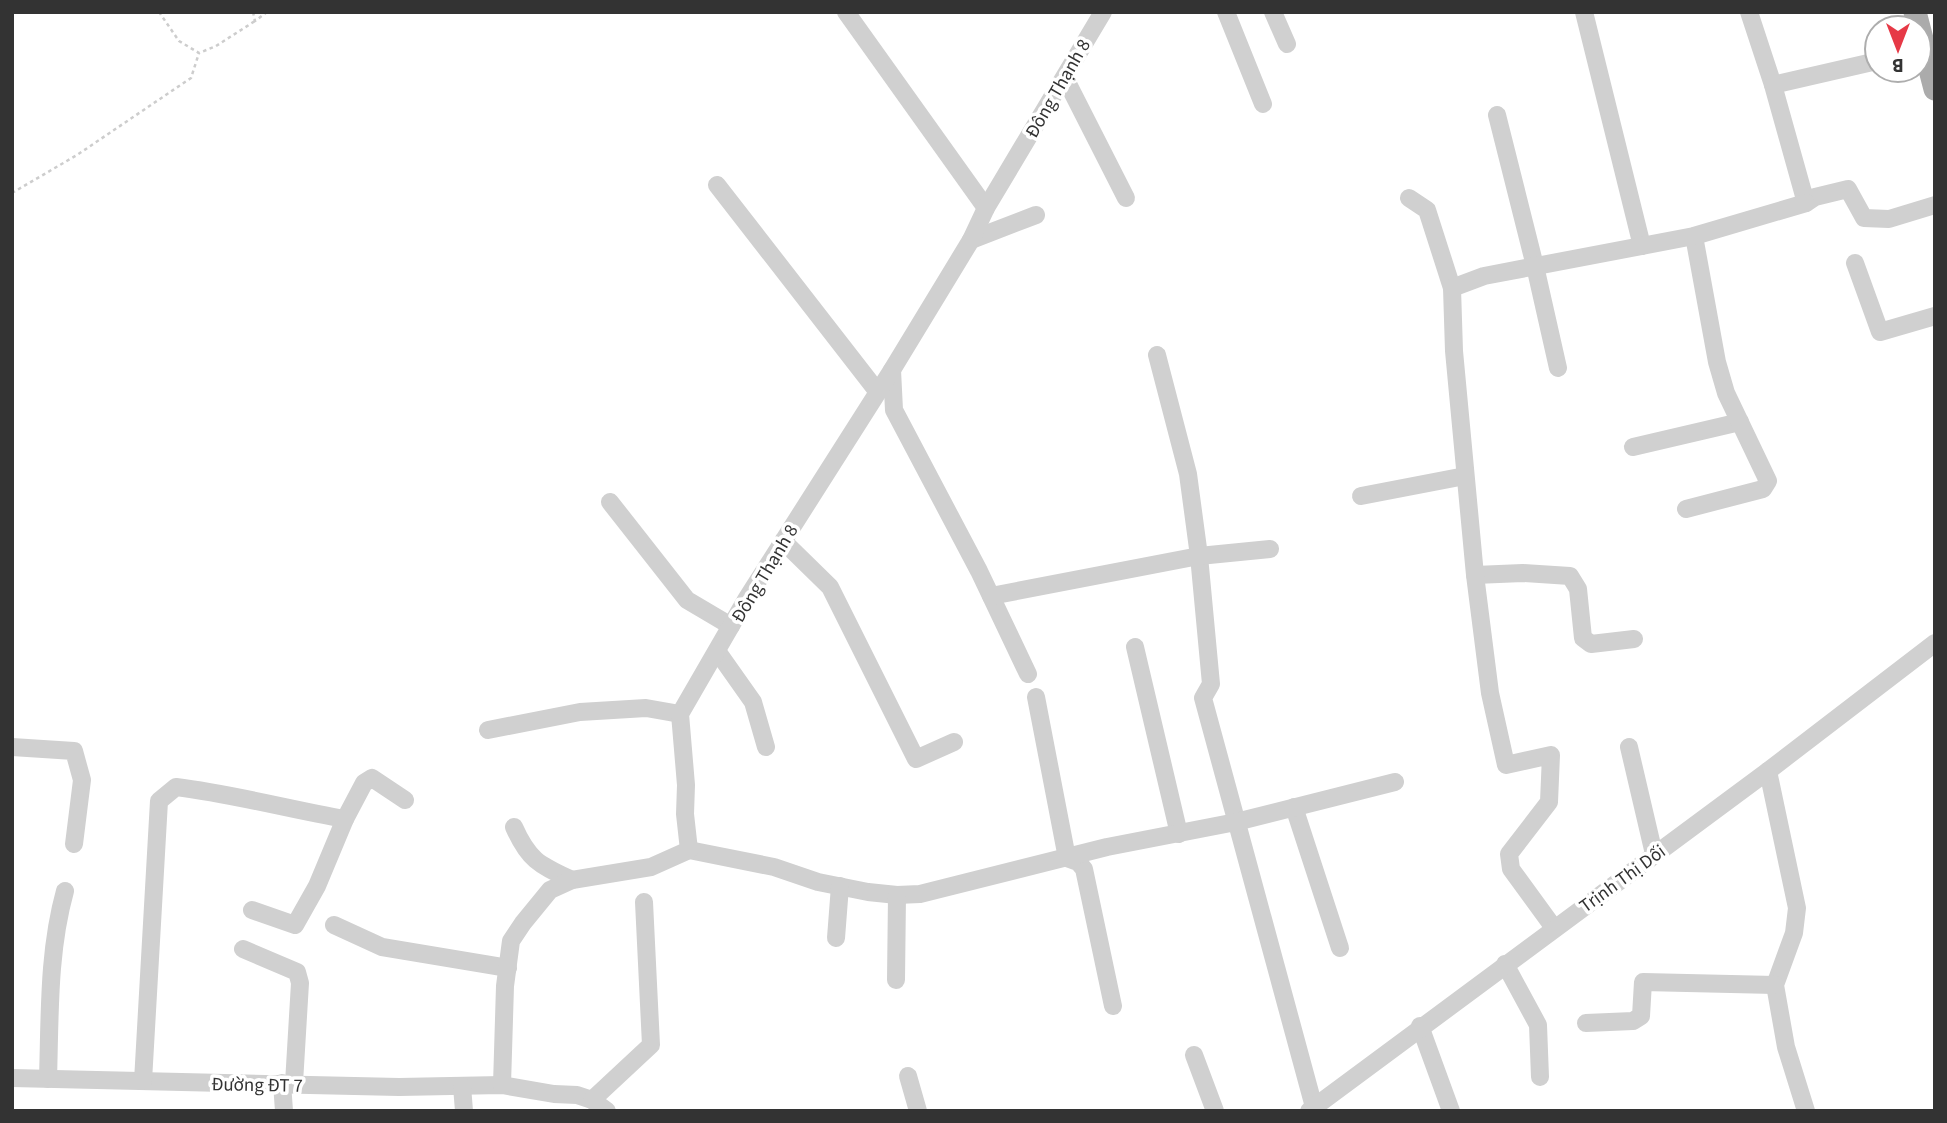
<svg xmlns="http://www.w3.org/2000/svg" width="1947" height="1123" viewBox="0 0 1947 1123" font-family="'Source Sans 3',sans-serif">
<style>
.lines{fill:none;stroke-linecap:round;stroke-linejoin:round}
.path{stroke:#cdcdcd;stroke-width:2.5;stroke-dasharray:3.5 3.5;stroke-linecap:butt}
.minor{stroke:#d0d0d0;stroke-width:18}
.major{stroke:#ababab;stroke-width:23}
.labels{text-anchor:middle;stroke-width:7;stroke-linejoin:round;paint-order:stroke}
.street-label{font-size:19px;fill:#333;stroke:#fff}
</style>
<rect width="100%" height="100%" fill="#fff"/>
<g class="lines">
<!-- path -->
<g class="path">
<polyline points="159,12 179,41 199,53 216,46 255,21"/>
<polyline points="253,12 255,21 267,12"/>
<polyline points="12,193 77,155 185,82 191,78 199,53"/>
</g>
<!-- minor -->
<g class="minor">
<polyline points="846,12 986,208"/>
<polyline points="1226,12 1263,104"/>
<polyline points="1273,12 1287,44"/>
<polyline points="1584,12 1642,246"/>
<polyline points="1749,12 1773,85 1877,61"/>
<polyline points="1065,78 1126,198"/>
<polyline points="1773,85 1806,203 1815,197 1848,189 1864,218 1889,219 1935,205"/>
<polyline points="1497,115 1535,266 1558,368"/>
<polyline points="717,185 877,391"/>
<polyline points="1409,198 1427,210 1452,288"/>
<polyline points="971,240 1036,215"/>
<polyline points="1855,263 1880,332 1935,316"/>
<polyline points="1157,355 1188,474 1199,556 1211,684 1203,698 1314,1107"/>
<polyline points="892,370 894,410 979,571 1028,674"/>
<polyline points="1633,447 1740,422"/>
<polyline points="1361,496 1465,476"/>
<polyline points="610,502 687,600 731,626"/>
<polyline points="1686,509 1763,489 1768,481 1726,393 1717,362 1694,236"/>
<polyline points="783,541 830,587 916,759 954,742"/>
<polyline points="1475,575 1523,573 1570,576 1578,589 1583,638 1591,644 1634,639"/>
<polyline points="991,596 1199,556 1270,549"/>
<polyline points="1135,647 1179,834"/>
<polyline points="717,651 753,702 766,747"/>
<polyline points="1036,697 1067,858 1078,862 1084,869 1113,1006"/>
<polyline points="488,730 580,712 646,708 680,714"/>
<polyline points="12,747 74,751 82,780 74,844"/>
<polyline points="1629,747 1654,854"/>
<polyline points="1768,771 1797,908 1794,933 1775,985 1786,1047 1806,1111"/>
<polyline points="1294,807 1340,948"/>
<path d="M514,827C529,861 540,865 572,880"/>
<polyline points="689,850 774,867 818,882 868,892 897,895 920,894 1107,847 1236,822 1395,782"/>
<polyline points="252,910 295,925 317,886 345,819"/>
<polyline points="334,925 382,947 508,968"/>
<polyline points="1554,928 1511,869 1509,854 1549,802 1551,755 1506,765 1490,693 1475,575 1454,351 1452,288 1484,276 1694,236 1806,203"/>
<polyline points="836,938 840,886"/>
<polyline points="243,949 297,972 300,983 294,1083"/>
<polyline points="1505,964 1538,1025 1540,1077"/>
<polyline points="896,980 897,895"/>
<polyline points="1586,1023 1633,1021 1641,1016 1643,982 1775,985"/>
<polyline points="1420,1026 1451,1111"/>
<polyline points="1194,1055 1215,1111"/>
<polyline points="908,1076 918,1111"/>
<polyline points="12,1078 399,1087 502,1085 554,1094 577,1095 592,1100 607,1111"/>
<path d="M48,1079C50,1016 48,952 65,891"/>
<path d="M143,1081L159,801L176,787C233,794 288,809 345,819L364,783L372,778L405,800"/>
<polyline points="282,1083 284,1111"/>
<polyline points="502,1085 505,986 511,941 523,923 550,890 572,880 651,867 689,850 685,814 686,785 680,714 747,598 892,370 971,240 986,208 1103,12"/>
<polyline points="462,1086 464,1111"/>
<polyline points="592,1100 651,1045 644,902"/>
<polyline points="1309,1111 1768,771 1935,643"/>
</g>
<!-- major -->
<polyline class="major" points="1915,12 1935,89"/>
</g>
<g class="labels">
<!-- street labels -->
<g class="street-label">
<text transform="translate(1057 88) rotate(-60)" y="7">Đông Thạnh 8</text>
<text transform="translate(764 573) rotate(-59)" y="7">Đông Thạnh 8</text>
<text transform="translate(1622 878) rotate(-36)" y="7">Trịnh Thị Dối</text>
<text transform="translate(257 1084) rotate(1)" y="7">Đường ĐT 7</text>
</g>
</g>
<!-- border -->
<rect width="1947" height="1123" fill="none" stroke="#333333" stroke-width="28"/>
<!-- north arrow -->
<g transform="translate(1898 49) rotate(180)"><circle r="33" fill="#ffffff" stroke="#adadad" stroke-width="2"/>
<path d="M0-5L12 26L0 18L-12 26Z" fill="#e63946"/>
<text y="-10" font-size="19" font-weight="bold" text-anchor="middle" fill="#333333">B</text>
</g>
</svg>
